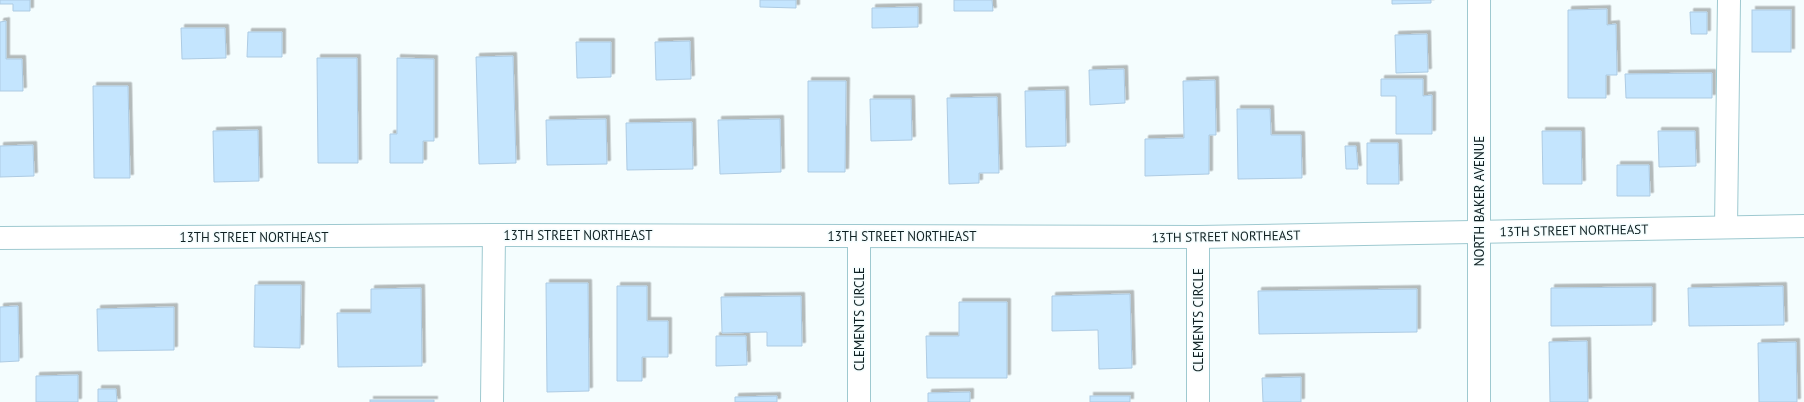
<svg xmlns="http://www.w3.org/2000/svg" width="1804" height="402" viewBox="0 0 1804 402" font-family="'PT Sans',sans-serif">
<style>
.building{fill:#c4e5fe;stroke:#adcbe3;filter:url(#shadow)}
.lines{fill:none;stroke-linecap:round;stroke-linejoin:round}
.minor-casing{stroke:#9ec9d0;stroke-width:24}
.major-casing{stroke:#9ec9d0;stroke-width:24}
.minor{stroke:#fff;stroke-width:22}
.major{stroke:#fff;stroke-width:22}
.labels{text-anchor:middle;stroke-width:3;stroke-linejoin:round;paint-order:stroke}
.street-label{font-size:13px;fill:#0f2022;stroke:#f4fdfe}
</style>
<defs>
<filter id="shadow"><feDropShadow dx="3.5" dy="-3.5" stdDeviation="0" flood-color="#0004"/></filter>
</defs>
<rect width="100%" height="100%" fill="#f4fdfe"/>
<!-- building -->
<g class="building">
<polygon points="0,0 30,0 30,11 13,11 13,4 0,4"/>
<polygon points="760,0 796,0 796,8 760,7"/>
<polygon points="954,0 992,0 993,11 954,11"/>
<polygon points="1392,0 1431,0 1431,3 1392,4"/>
<polygon points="918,7 918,27 872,28 872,8"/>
<polygon points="1607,9 1607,25 1616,24 1617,75 1606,75 1606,98 1568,98 1568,10"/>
<rect x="1752" y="10" width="39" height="42"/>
<polygon points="1690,12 1707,12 1707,34 1691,34"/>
<polygon points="6,21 6,59 22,59 23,91 0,91 0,22"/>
<polygon points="181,28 225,28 226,58 182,59"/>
<polygon points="248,32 282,32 282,57 247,57"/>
<polygon points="1427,34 1428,72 1396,73 1395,35"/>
<polygon points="690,41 691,79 656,80 655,42"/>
<polygon points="576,42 611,42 611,77 577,78"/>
<polygon points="513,56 516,163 479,164 476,57"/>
<polygon points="317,58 357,58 358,163 318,163"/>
<polygon points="397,58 434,59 434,141 423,141 423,163 390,163 390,134 397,134"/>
<polygon points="1124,69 1125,103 1090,105 1089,70"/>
<polygon points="1712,73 1712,98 1626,98 1625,74"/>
<polygon points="1381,79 1423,79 1423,96 1432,95 1432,134 1396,134 1396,96 1381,96"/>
<polygon points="1215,80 1216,135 1209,135 1209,174 1145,176 1145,139 1184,138 1183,81"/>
<polygon points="808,81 846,81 845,172 808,172"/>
<polygon points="93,86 128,86 130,178 94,178"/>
<polygon points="1065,90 1066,146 1026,147 1025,91"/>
<polygon points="997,97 999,173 979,173 979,183 949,184 947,98"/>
<polygon points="870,99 911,99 912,140 871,141"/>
<polygon points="1237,109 1270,109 1271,135 1301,135 1302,178 1238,179"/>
<polygon points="606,119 607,164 547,165 546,120"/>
<polygon points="780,119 781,172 720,174 718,120"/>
<polygon points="692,122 693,169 627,170 626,123"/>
<polygon points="258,130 259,181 214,182 213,131"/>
<polygon points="1542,131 1581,131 1582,184 1543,184"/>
<polygon points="1658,131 1695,131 1696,166 1659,167"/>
<polygon points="1367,143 1398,143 1399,184 1367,184"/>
<polygon points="33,145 34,176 0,177 0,146"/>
<polygon points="1345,146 1356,146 1358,169 1346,169"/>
<polygon points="1617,165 1649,165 1650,196 1617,196"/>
<polygon points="546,283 588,283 589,391 547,392"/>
<polygon points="255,285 301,285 300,348 254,347"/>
<polygon points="617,286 647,286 647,321 668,321 668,357 642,357 642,381 617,381"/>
<polygon points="1783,286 1784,325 1689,326 1688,288"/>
<polygon points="1652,287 1652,325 1551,326 1551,288"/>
<polygon points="421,288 422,366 338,367 337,313 371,313 371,289"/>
<polygon points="1417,289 1417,332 1259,334 1258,291"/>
<polygon points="1130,294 1132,368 1099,369 1098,330 1052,331 1052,296"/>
<polygon points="801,296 802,346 767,346 767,332 722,333 721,297"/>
<polygon points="959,302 1007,302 1007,378 927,378 926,336 959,336"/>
<polygon points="18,306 19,361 0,362 0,307"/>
<polygon points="174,307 174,350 98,351 97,309"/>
<polygon points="716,336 746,336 747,365 716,366"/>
<polygon points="1587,341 1588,402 1550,402 1549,342"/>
<polygon points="1796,342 1797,402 1759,402 1758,343"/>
<polygon points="78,375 78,402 36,402 36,376"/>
<polygon points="1301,377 1301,402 1263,402 1262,378"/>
<polygon points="98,389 116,389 117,402 98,402"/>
<polygon points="970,392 970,402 928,402 928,393"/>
<polygon points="777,396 777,402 735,402 735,397"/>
<rect x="1090" y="396" width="40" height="6"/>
<rect x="370" y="400" width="64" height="2"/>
</g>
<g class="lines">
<!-- minor casing -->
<g class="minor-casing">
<g id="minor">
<polyline points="1726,227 1729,0"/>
<polyline points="859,236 859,402"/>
<polyline points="1198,237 1198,402"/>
<polyline points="0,238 494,235 1198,237 1804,226"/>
<polyline points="492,402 494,235"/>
</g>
</g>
<!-- major casing -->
<g class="major-casing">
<polyline id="major" points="1479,0 1479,402"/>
</g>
<!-- minor -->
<use href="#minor" class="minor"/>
<!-- major -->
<use href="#major" class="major"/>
</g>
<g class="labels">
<!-- street labels -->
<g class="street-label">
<text transform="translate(1479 201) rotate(-90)" y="5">NORTH BAKER AVENUE</text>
<text transform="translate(1574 230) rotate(-1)" y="5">13TH STREET NORTHEAST</text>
<text x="578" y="240">13TH STREET NORTHEAST</text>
<text x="902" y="241">13TH STREET NORTHEAST</text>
<text transform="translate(1226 236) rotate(-1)" y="5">13TH STREET NORTHEAST</text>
<text x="254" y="242">13TH STREET NORTHEAST</text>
<text transform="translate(859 319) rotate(-90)" y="5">CLEMENTS CIRCLE</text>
<text transform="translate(1198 320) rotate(-90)" y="5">CLEMENTS CIRCLE</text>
</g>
</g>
</svg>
